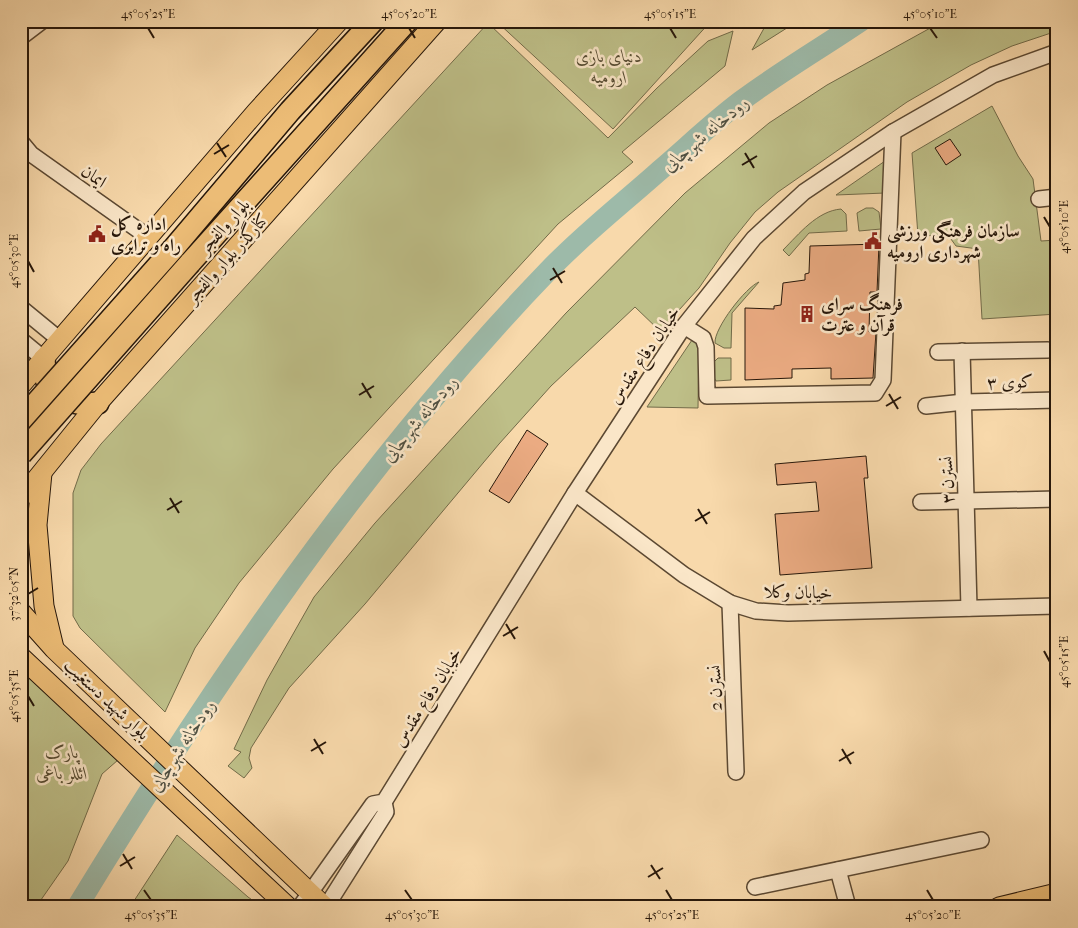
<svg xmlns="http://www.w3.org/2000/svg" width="1078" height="928" viewBox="0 0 1078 928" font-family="'IM FELL French Canon',Amiri,serif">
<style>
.green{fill:#bebf88;stroke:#726b49}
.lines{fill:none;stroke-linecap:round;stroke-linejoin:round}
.river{stroke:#9dbaa9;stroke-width:21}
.building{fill:#ebab82;stroke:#27170a}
.minor-casing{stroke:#5b4832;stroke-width:18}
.major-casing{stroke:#27170a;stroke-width:21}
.highway-casing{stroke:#27170a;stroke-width:24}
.minor{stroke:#fae6c8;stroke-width:15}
.major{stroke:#ecbc76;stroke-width:19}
.highway{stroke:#ecbc76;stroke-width:21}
.highway-bridge-casing{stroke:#27170a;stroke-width:24;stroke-linecap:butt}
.highway-bridge{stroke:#ecbc76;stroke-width:21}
.ticks{fill:none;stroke:#27170a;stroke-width:2}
.labels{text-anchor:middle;stroke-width:5;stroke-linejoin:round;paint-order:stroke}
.park-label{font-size:18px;font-style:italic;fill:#544930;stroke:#fae6c8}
.street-label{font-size:18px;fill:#27170a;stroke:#fae6c8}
.poi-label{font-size:18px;font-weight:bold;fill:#27170a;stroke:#fae6c8;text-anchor:start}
.water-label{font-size:19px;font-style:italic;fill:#505042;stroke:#fae6c8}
.neatline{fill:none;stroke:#27170a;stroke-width:2}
.ticks-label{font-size:12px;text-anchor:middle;fill:#27170a}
</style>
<rect width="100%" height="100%" fill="#f8d9ab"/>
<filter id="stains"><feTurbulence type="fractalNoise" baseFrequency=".004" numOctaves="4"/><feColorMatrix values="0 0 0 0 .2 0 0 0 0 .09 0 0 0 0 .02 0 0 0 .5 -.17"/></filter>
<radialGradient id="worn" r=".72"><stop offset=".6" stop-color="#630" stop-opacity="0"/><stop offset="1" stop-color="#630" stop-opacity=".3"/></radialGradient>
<!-- green -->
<g class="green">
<polygon points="496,21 711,21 613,129"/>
<polygon points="768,21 798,21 752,50"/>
<polygon points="943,21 1057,21 1057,31 1012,46 971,65 907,102 778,192 755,212 730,243 699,288 660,331 635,307 551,386 499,444 365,604 289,688 251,748 249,758 252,768 244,778 228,766 241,752 234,749 267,680 314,597 375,523 566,313 685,193 769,123 827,85"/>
<polygon points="488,23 608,138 657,88 708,41 733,31 725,66 622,152 633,162 558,224 333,469 239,583 195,648 165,712 80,628 73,616 73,493 81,470 101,444"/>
<polygon points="992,106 1018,156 1033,179 1041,241 1057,240 1057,314 982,319 978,249 956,246 948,235 918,236 912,153"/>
<polygon points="885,161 885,193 836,195"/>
<polygon points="866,208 873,208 879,212 881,229 859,231 857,213"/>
<path d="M841,209L846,214L847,231L809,233L789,256L783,250C799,234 817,211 841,209Z"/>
<path d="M759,282L732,313L731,348H724L715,343C714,328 746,287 759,282Z"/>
<polygon points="692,340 699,343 698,408 647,407"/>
<polygon points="718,358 731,358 731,380 716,381 712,374 714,362"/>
<polygon points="21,663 118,760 102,774 68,861 36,907 21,907"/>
<polygon points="177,835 248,897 262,907 130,907"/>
</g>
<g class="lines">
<!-- river -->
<path class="river" d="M77,907C214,682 364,462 548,271C582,235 622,204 659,171C686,148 713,122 741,101C780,72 821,48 861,21"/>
</g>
<!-- building -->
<g class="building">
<polygon points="950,139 961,155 946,165 935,148"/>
<polygon points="879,244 877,292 870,292 869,332 876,332 873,378 831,379 831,368 792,369 792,378 745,380 745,308 774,309 774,306 781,305 783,283 805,280 805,274 809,273 810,246"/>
<polygon points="527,430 548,444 509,503 489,491"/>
<polygon points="866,456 868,478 864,478 872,568 780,575 775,514 819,511 816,482 777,485 775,464"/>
</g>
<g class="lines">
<!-- minor casing -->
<g class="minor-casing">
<g id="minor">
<polyline points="21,37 42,21"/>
<polyline points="21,142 31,154 148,237"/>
<polyline points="1039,199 1057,197"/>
<polyline points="21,308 60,340"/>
<polyline points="684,326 703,338 706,347 707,396 875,393 883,380 893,132"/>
<polyline points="21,340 44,359"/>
<polyline points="962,351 969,608"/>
<polyline points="938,352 1048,350"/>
<polyline points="926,406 964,402 1057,400"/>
<polyline points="575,493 684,575 730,603 756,611 788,613 1057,606"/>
<polyline points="921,502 1057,499"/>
<polyline points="730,603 736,772"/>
<polyline points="838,870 848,907"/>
<polyline points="755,887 981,840"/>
<polyline points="300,907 373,804 384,802 575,493 684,326 754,238 804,192 893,132 993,75 1057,52"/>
<polyline points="326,907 386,812 384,802"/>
</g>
</g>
<!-- major casing -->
<g class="major-casing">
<g id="major">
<polyline points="21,385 256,112 339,21"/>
<polyline points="42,473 37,525 44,606 54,648"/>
<polyline points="21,498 98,403 437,21"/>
<polyline points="21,612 54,649 325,907"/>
<polyline points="21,657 288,907"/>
<polyline points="999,907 1057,893"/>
</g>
</g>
<!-- highway casing -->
<g class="highway-casing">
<g id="highway">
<polyline points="173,249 290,111 373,21"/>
<polyline points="190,263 407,21"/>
<path d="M44,359C45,365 44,373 46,379C53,403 77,405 98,403"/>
</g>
</g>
<!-- minor -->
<use href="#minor" class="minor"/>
<!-- major -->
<use href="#major" class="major"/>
<!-- highway -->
<use href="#highway" class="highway"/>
<!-- highway-bridge casing -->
<g class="highway-bridge-casing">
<g id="highway-bridge">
<polyline points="21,420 173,249"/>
<polyline points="21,454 190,263"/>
</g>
</g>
<!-- highway-bridge -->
<use href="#highway-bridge" class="highway-bridge"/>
</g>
<!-- ticks -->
<path class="ticks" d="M148,28L154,38M409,28L415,38M670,28L676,38M930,28L937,38M217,143L226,157M745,153L754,168M214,154L229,145M742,165L757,156M1044,217L1050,227M28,261L34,272M553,268L562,283M550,280L565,271M362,383L371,398M889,394L898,409M359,395L374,386M886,406L901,397M170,498L179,513M698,509L707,524M167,510L182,501M695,521L710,512M28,594L38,588M506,624L515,639M503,636L518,627M1044,651L1050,662M28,696L34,706M314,739L323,754M842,749L851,764M311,751L326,742M839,761L854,752M123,854L132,869M651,865L660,879M120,866L135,857M648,877L663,868M144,890L151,900M405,890L412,900M666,890L672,900M927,890L933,900"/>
<!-- icons -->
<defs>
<g id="civic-bare" transform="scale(1.35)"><path d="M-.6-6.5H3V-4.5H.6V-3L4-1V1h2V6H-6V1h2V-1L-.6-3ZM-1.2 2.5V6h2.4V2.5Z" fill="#8f2418" stroke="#fae6c8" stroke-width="2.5" paint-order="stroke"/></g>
<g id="building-bare" transform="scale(1.35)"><path d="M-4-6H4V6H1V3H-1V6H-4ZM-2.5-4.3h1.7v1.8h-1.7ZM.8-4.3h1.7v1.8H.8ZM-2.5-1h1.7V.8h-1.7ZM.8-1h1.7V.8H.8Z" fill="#8f2418" stroke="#fae6c8" stroke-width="2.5" paint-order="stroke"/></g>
</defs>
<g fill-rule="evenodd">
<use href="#civic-bare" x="97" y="234"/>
<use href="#civic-bare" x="873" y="241"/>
<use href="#building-bare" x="807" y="314"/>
</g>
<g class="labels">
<!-- park labels -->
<g class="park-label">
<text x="609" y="62">دنیای بازی<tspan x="609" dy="21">ارومیه</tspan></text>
<text x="62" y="758">پارک<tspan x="62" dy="21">ائللر باغی</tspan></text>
</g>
<!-- street labels -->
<g class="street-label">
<text transform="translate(94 176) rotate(35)" y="6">ایمان</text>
<text transform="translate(224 226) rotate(-48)" y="6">بلوار والفجر</text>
<text transform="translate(227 258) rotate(-48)" y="6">کنارگذر بلوار والفجر</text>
<text transform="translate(644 355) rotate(-56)" y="6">خیابان دفاع مقدس</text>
<text transform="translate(1010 382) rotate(-2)" y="6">کوی ۳</text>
<text transform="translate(947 480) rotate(-92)" y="6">نسترن ۳</text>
<text transform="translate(798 592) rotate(1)" y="6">خیابان وکلا</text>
<text transform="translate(715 688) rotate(-92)" y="6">نسترن 2</text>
<text transform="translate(427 697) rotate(-58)" y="6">خیابان دفاع مقدس</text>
<text transform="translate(107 699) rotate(43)" y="6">بلوار شهید دستغیب</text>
</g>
<!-- poi labels -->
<g class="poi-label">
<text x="111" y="230">اداره کل<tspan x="111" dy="21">راه و ترابری</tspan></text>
<text x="887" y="237">سازمان فرهنگی ورزشی<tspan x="887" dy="21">شهرداری ارومیه</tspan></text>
<text x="821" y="310">فرهنگ سرای<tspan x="821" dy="21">قرآن و عترت</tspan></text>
</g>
<!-- water labels -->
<g class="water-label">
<text transform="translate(705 133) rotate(-40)" y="7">رودخانه شهرچایی</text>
<text transform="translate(419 418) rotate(-50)" y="7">رودخانه شهرچایی</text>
<text transform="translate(181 745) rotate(-57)" y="7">رودخانه شهرچایی</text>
</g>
</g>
<!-- margin -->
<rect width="1078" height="928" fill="none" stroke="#f8d9ab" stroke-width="55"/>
<rect x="28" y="28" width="1022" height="872" class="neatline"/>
<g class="ticks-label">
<text x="148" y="18">45°05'25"E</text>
<text x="409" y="18">45°05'20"E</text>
<text x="670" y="18">45°05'15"E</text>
<text x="930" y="18">45°05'10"E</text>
<text transform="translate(1064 227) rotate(-90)" y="4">45°05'10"E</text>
<text transform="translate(14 261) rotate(-90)" y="4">45°05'30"E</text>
<text transform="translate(14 594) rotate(-90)" y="4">37°32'05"N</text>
<text transform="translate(1064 662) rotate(-90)" y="4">45°05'15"E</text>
<text transform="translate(14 696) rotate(-90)" y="4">45°05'35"E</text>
<text x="151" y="919">45°05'35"E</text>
<text x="412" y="919">45°05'30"E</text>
<text x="672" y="919">45°05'25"E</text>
<text x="933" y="919">45°05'20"E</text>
</g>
<rect width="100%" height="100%" filter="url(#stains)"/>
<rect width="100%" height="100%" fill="url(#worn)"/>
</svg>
